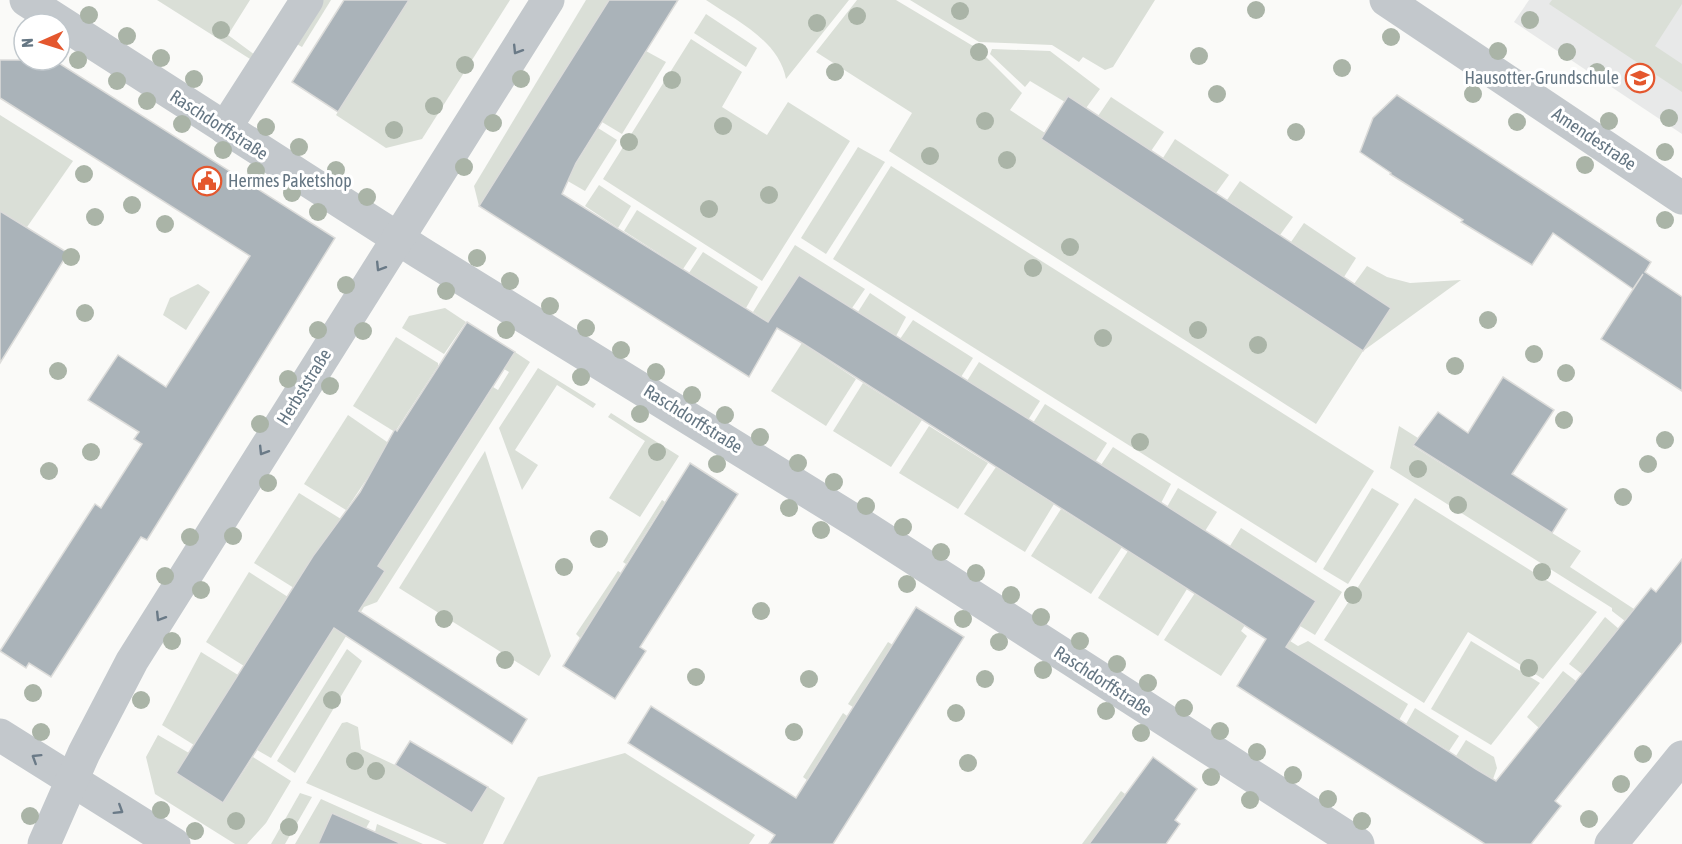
<svg xmlns="http://www.w3.org/2000/svg" width="1682" height="844" viewBox="0 0 1682 844" font-family="'Asap Condensed',sans-serif">
<style>
.built{fill:#e8e9e9}
.green{fill:#dadfd7}
.building{fill:#aab3b9;stroke:#dcdcda;stroke-width:1.5}
.lines{fill:none;stroke-linecap:round;stroke-linejoin:round}
.minor{stroke:#c3c8cc;stroke-width:33}
.tree{fill:#aab4a7}
.oneway{stroke:#6a7a87}
.labels{text-anchor:middle;stroke-width:6;stroke-linejoin:round;paint-order:stroke}
.poi-label{font-size:18px;fill:#657683;stroke:#fff;text-anchor:end}
.street-label{font-size:18px;fill:#657683;stroke:#fff}
</style>
<rect width="100%" height="100%" fill="#fafaf8"/>
<!-- built -->
<polygon class="built" points="1529,0 1682,0 1682,134 1514,22"/>
<!-- green -->
<g class="green">
<polygon points="157,0 250,0 228,35 255,55 261,66"/>
<polygon points="319,0 331,0 302,47 293,42"/>
<polygon points="409,0 510,0 422,139 386,148 336,115"/>
<polygon points="586,0 609,0 479,206 474,186"/>
<path d="M706,0H849L786,79C779,40 735,20 706,0Z"/>
<polygon points="857,0 896,0 978,49 1022,93 1010,110 1045,133 1041,139 1391,308 1354,284 1367,266 1387,277 1410,283 1461,280 1363,351 1316,424 889,151 912,113 816,52"/>
<polygon points="910,0 1155,0 1113,67 1105,70 1083,57 1079,62 1052,45 979,42"/>
<polygon points="1552,0 1682,0 1682,4 1655,46 1682,64 1682,92 1549,4"/>
<polygon points="706,14 757,48 746,67 694,33"/>
<polygon points="691,39 742,72 722,107 767,135 788,102 850,141 762,281 603,179"/>
<polygon points="992,49 1050,51 1100,89 1086,108 1065,102 1030,81 1025,87 990,54"/>
<polygon points="646,51 666,62 622,134 602,122"/>
<polygon points="1111,97 1164,132 1151,151 1098,116"/>
<polygon points="0,115 73,161 27,227 0,211"/>
<polygon points="598,128 617,140 585,191 566,180"/>
<polygon points="1175,139 1229,175 1216,193 1163,158"/>
<polygon points="858,147 885,162 826,254 801,238"/>
<polygon points="891,166 1374,471 1316,563 833,259"/>
<polygon points="1240,181 1293,217 1280,235 1227,200"/>
<polygon points="599,185 631,206 618,228 585,206"/>
<polygon points="637,210 697,248 683,269 624,231"/>
<polygon points="1304,223 1356,258 1344,277 1291,242"/>
<polygon points="795,245 865,289 852,308 799,275 768,322 753,312"/>
<polygon points="703,252 758,287 746,308 689,273"/>
<polygon points="198,284 210,292 186,330 163,315 170,298"/>
<polygon points="870,293 906,317 896,336 858,312"/>
<polygon points="445,308 466,322 444,354 402,328 409,316"/>
<polygon points="913,320 973,358 961,377 900,339"/>
<polygon points="396,337 438,363 438,366 395,432 353,406"/>
<polygon points="802,343 856,379 826,426 771,391"/>
<polygon points="515,352 530,362 377,602 364,607 271,758 257,750 362,584 372,590 385,571 378,566 493,387 498,390 509,372 504,369"/>
<polygon points="979,362 1040,401 1028,420 967,381"/>
<polygon points="538,368 596,404 593,408 557,385 515,450 538,465 522,490 499,428"/>
<polygon points="863,383 922,420 891,467 833,431"/>
<polygon points="1045,404 1107,443 1095,462 1033,423"/>
<polygon points="611,413 679,456 640,517 609,498 645,441 608,417"/>
<polygon points="348,415 390,444 346,510 304,484"/>
<polygon points="929,426 988,463 958,509 899,473"/>
<polygon points="1399,426 1418,438 1413,446 1581,551 1570,567 1634,609 1625,621 1612,611 1612,608 1390,468"/>
<polygon points="1113,447 1171,484 1161,503 1101,465"/>
<polygon points="485,451 551,656 539,676 399,588"/>
<polygon points="996,467 1054,504 1025,552 964,514"/>
<polygon points="1178,488 1217,512 1205,531 1167,507"/>
<polygon points="1372,488 1399,504 1348,584 1323,569"/>
<polygon points="299,493 341,519 294,588 254,563"/>
<polygon points="1415,498 1597,612 1543,679 1468,632 1424,703 1324,640"/>
<polygon points="662,500 665,502 626,564 623,562"/>
<polygon points="1061,509 1122,547 1091,594 1031,556"/>
<polygon points="1241,528 1342,592 1315,635 1300,626 1315,600 1230,546"/>
<polygon points="1128,551 1187,589 1158,636 1098,598"/>
<polygon points="618,571 621,573 580,638 576,634"/>
<polygon points="249,572 288,597 244,666 206,642"/>
<polygon points="1195,593 1245,625 1241,631 1247,636 1221,676 1164,640"/>
<polygon points="1605,617 1619,629 1582,674 1569,664"/>
<polygon points="1290,641 1298,646 1308,641 1408,704 1399,720 1286,647"/>
<polygon points="1471,641 1540,683 1491,745 1431,709"/>
<polygon points="888,642 893,645 853,707 848,704"/>
<polygon points="347,649 362,661 295,773 277,761"/>
<polygon points="201,652 238,675 194,745 162,725"/>
<polygon points="1563,671 1576,681 1539,728 1527,717"/>
<polygon points="1415,708 1459,736 1449,751 1406,724"/>
<polygon points="843,713 847,716 807,780 803,777"/>
<polygon points="347,722 358,727 361,749 395,765 472,813 488,787 505,798 483,844 447,844 306,783 342,723"/>
<polygon points="158,735 189,753 177,773 223,803 253,757 291,781 266,823 247,844 235,844 155,794 146,757"/>
<polygon points="1466,740 1494,757 1497,768 1493,779 1456,756"/>
<polygon points="625,753 755,835 749,844 503,844 538,777"/>
<polygon points="1121,791 1125,794 1089,844 1082,844"/>
<polygon points="300,793 312,797 285,844 271,844"/>
<polygon points="321,799 370,821 366,828 333,813 318,844 295,844"/>
<polygon points="377,824 423,844 402,844 375,832"/>
</g>
<!-- building -->
<g class="building">
<polygon points="344,0 409,0 338,112 292,82"/>
<polygon points="609,0 678,0 576,163 562,194 768,322 799,275 1124,479 1316,601 1286,647 1476,769 1496,781 1651,588 1656,592 1682,559 1682,642 1555,801 1561,806 1531,844 1485,844 1237,686 1266,639 802,343 777,328 749,377 479,206"/>
<polygon points="0,60 54,60 335,238 147,540 141,537 51,677 29,663 26,668 0,651 95,504 101,508 142,444 134,439 139,432 88,400 118,355 166,387 250,256 0,98"/>
<polygon points="1397,95 1651,262 1645,272 1682,297 1682,391 1601,339 1643,274 1633,289 1553,233 1532,265 1461,222 1463,220 1390,174 1391,173 1360,152 1373,118"/>
<polygon points="1068,96 1391,308 1363,351 1041,139"/>
<polygon points="0,211 68,253 0,363"/>
<polygon points="467,322 515,352 378,566 385,571 359,611 527,719 512,744 334,628 223,803 176,773 313,556 360,492 395,429 397,431"/>
<polygon points="1503,377 1554,410 1512,474 1567,509 1552,533 1413,445 1438,412 1468,433"/>
<polygon points="690,463 738,494 640,647 646,651 615,699 563,666"/>
<polygon points="916,607 964,637 833,844 769,844 775,835 628,743 651,706 796,798"/>
<polygon points="410,741 488,787 472,813 395,765"/>
<polygon points="1153,757 1197,789 1175,820 1180,824 1166,844 1089,844"/>
<polygon points="332,813 402,844 318,844"/>
</g>
<g class="lines">
<!-- minor -->
<g class="minor">
<polyline points="26,0 419,252 857,522 1358,844"/>
<polyline points="1386,0 1682,198"/>
<polyline points="225,128 307,0"/>
<polyline points="0,735 174,844"/>
<polyline points="44,844 84,753 132,661 548,0"/>
<polyline points="1611,844 1682,757"/>
</g>
</g>
<!-- trees -->
<g class="tree">
<circle cx="1256" cy="10" r="9"/>
<circle cx="960" cy="11" r="9"/>
<circle cx="89" cy="15" r="9"/>
<circle cx="857" cy="16" r="9"/>
<circle cx="1530" cy="20" r="9"/>
<circle cx="817" cy="23" r="9"/>
<circle cx="221" cy="30" r="9"/>
<circle cx="127" cy="36" r="9"/>
<circle cx="1391" cy="37" r="9"/>
<circle cx="1498" cy="51" r="9"/>
<circle cx="979" cy="52" r="9"/>
<circle cx="1567" cy="52" r="9"/>
<circle cx="1199" cy="56" r="9"/>
<circle cx="161" cy="58" r="9"/>
<circle cx="78" cy="60" r="9"/>
<circle cx="465" cy="65" r="9"/>
<circle cx="1342" cy="68" r="9"/>
<circle cx="835" cy="72" r="9"/>
<circle cx="1597" cy="72" r="9"/>
<circle cx="194" cy="79" r="9"/>
<circle cx="521" cy="79" r="9"/>
<circle cx="672" cy="80" r="9"/>
<circle cx="117" cy="81" r="9"/>
<circle cx="1217" cy="94" r="9"/>
<circle cx="1473" cy="94" r="9"/>
<circle cx="147" cy="101" r="9"/>
<circle cx="434" cy="106" r="9"/>
<circle cx="1669" cy="118" r="9"/>
<circle cx="985" cy="121" r="9"/>
<circle cx="1609" cy="121" r="9"/>
<circle cx="1517" cy="122" r="9"/>
<circle cx="493" cy="123" r="9"/>
<circle cx="182" cy="124" r="9"/>
<circle cx="723" cy="126" r="9"/>
<circle cx="266" cy="127" r="9"/>
<circle cx="394" cy="130" r="9"/>
<circle cx="1296" cy="132" r="9"/>
<circle cx="629" cy="142" r="9"/>
<circle cx="299" cy="147" r="9"/>
<circle cx="223" cy="150" r="9"/>
<circle cx="1665" cy="152" r="9"/>
<circle cx="930" cy="156" r="9"/>
<circle cx="1007" cy="160" r="9"/>
<circle cx="1585" cy="165" r="9"/>
<circle cx="464" cy="167" r="9"/>
<circle cx="336" cy="170" r="9"/>
<circle cx="256" cy="171" r="9"/>
<circle cx="84" cy="174" r="9"/>
<circle cx="292" cy="193" r="9"/>
<circle cx="769" cy="195" r="9"/>
<circle cx="367" cy="197" r="9"/>
<circle cx="132" cy="205" r="9"/>
<circle cx="709" cy="209" r="9"/>
<circle cx="318" cy="212" r="9"/>
<circle cx="95" cy="217" r="9"/>
<circle cx="1665" cy="220" r="9"/>
<circle cx="165" cy="224" r="9"/>
<circle cx="1070" cy="247" r="9"/>
<circle cx="71" cy="257" r="9"/>
<circle cx="477" cy="258" r="9"/>
<circle cx="1033" cy="268" r="9"/>
<circle cx="510" cy="281" r="9"/>
<circle cx="346" cy="285" r="9"/>
<circle cx="446" cy="291" r="9"/>
<circle cx="550" cy="306" r="9"/>
<circle cx="85" cy="313" r="9"/>
<circle cx="1488" cy="320" r="9"/>
<circle cx="586" cy="328" r="9"/>
<circle cx="318" cy="330" r="9"/>
<circle cx="506" cy="330" r="9"/>
<circle cx="1198" cy="330" r="9"/>
<circle cx="363" cy="331" r="9"/>
<circle cx="1103" cy="338" r="9"/>
<circle cx="1258" cy="345" r="9"/>
<circle cx="621" cy="350" r="9"/>
<circle cx="1534" cy="354" r="9"/>
<circle cx="1455" cy="366" r="9"/>
<circle cx="58" cy="371" r="9"/>
<circle cx="656" cy="372" r="9"/>
<circle cx="1566" cy="373" r="9"/>
<circle cx="581" cy="377" r="9"/>
<circle cx="288" cy="379" r="9"/>
<circle cx="330" cy="386" r="9"/>
<circle cx="692" cy="395" r="9"/>
<circle cx="640" cy="414" r="9"/>
<circle cx="725" cy="415" r="9"/>
<circle cx="1564" cy="420" r="9"/>
<circle cx="260" cy="424" r="9"/>
<circle cx="760" cy="437" r="9"/>
<circle cx="1665" cy="440" r="9"/>
<circle cx="1140" cy="442" r="9"/>
<circle cx="91" cy="452" r="9"/>
<circle cx="657" cy="452" r="9"/>
<circle cx="798" cy="463" r="9"/>
<circle cx="717" cy="464" r="9"/>
<circle cx="1648" cy="464" r="9"/>
<circle cx="1418" cy="469" r="9"/>
<circle cx="49" cy="471" r="9"/>
<circle cx="834" cy="482" r="9"/>
<circle cx="268" cy="483" r="9"/>
<circle cx="1623" cy="497" r="9"/>
<circle cx="1458" cy="505" r="9"/>
<circle cx="866" cy="506" r="9"/>
<circle cx="789" cy="508" r="9"/>
<circle cx="903" cy="527" r="9"/>
<circle cx="821" cy="530" r="9"/>
<circle cx="233" cy="536" r="9"/>
<circle cx="190" cy="537" r="9"/>
<circle cx="599" cy="539" r="9"/>
<circle cx="941" cy="552" r="9"/>
<circle cx="564" cy="567" r="9"/>
<circle cx="1542" cy="572" r="9"/>
<circle cx="976" cy="573" r="9"/>
<circle cx="165" cy="576" r="9"/>
<circle cx="907" cy="584" r="9"/>
<circle cx="201" cy="590" r="9"/>
<circle cx="1011" cy="595" r="9"/>
<circle cx="1353" cy="595" r="9"/>
<circle cx="761" cy="611" r="9"/>
<circle cx="1041" cy="617" r="9"/>
<circle cx="444" cy="619" r="9"/>
<circle cx="963" cy="619" r="9"/>
<circle cx="172" cy="641" r="9"/>
<circle cx="1080" cy="641" r="9"/>
<circle cx="999" cy="642" r="9"/>
<circle cx="505" cy="660" r="9"/>
<circle cx="1117" cy="664" r="9"/>
<circle cx="1529" cy="668" r="9"/>
<circle cx="1043" cy="670" r="9"/>
<circle cx="696" cy="677" r="9"/>
<circle cx="809" cy="679" r="9"/>
<circle cx="985" cy="679" r="9"/>
<circle cx="1148" cy="683" r="9"/>
<circle cx="33" cy="693" r="9"/>
<circle cx="141" cy="700" r="9"/>
<circle cx="332" cy="700" r="9"/>
<circle cx="1184" cy="708" r="9"/>
<circle cx="1106" cy="711" r="9"/>
<circle cx="956" cy="713" r="9"/>
<circle cx="1220" cy="731" r="9"/>
<circle cx="41" cy="732" r="9"/>
<circle cx="794" cy="732" r="9"/>
<circle cx="1141" cy="733" r="9"/>
<circle cx="1257" cy="752" r="9"/>
<circle cx="1643" cy="754" r="9"/>
<circle cx="355" cy="761" r="9"/>
<circle cx="968" cy="763" r="9"/>
<circle cx="376" cy="771" r="9"/>
<circle cx="1293" cy="775" r="9"/>
<circle cx="1211" cy="777" r="9"/>
<circle cx="1621" cy="784" r="9"/>
<circle cx="1328" cy="799" r="9"/>
<circle cx="1250" cy="800" r="9"/>
<circle cx="161" cy="810" r="9"/>
<circle cx="30" cy="816" r="9"/>
<circle cx="1589" cy="819" r="9"/>
<circle cx="236" cy="821" r="9"/>
<circle cx="1362" cy="821" r="9"/>
<circle cx="289" cy="827" r="9"/>
<circle cx="195" cy="831" r="9"/>
</g>
<!-- one-way arrows -->
<defs><path id="oneway-chevron" d="M-2-3.5L2.5 0L-2 3.5" fill="none" stroke-width="1.6" stroke-linecap="round" stroke-linejoin="round" transform="scale(1.5)"/></defs>
<g class="oneway">
<use href="#oneway-chevron" transform="translate(517 50) rotate(122)"/>
<use href="#oneway-chevron" transform="translate(380 267) rotate(122)"/>
<use href="#oneway-chevron" transform="translate(263 451) rotate(122)"/>
<use href="#oneway-chevron" transform="translate(160 617) rotate(122)"/>
<use href="#oneway-chevron" transform="translate(36 758) rotate(-148)"/>
<use href="#oneway-chevron" transform="translate(119 810) rotate(32)"/>
</g>
<!-- icons -->
<defs>
<g id="school-ring" transform="scale(1.5)"><circle r="9.5" fill="#fff" stroke="#e4572e" stroke-width="1.5"/><path d="M0-5L7-2L0 1L-7-2ZM-4 1L0 2.5L4 1V4Q0 6-4 4Z" fill="#e4572e"/></g>
<g id="civic-ring" transform="scale(1.5)"><circle r="9.5" fill="#fff" stroke="#e4572e" stroke-width="1.5"/><path d="M-.6-6.5H3V-4.5H.6V-3L4-1V1h2V6H-6V1h2V-1L-.6-3ZM-1.2 2.5V6h2.4V2.5Z" fill="#e4572e"/></g>
</defs>
<g fill-rule="evenodd">
<use href="#school-ring" x="1640" y="78"/>
<use href="#civic-ring" x="207" y="181"/>
</g>
<g class="labels">
<!-- poi labels -->
<g class="poi-label">
<text x="1619" y="84">Hausotter-Grundschule</text>
<text x="228" y="187" text-anchor="start">Hermes Paketshop</text>
</g>
<!-- street labels -->
<g class="street-label">
<text transform="translate(219 125) rotate(33)" y="6">Raschdorffstraße</text>
<text transform="translate(1594 139) rotate(34)" y="6">Amendestraße</text>
<text transform="translate(304 387) rotate(-58)" y="6">Herbststraße</text>
<text transform="translate(693 419) rotate(32)" y="6">Raschdorffstraße</text>
<text transform="translate(1103 681) rotate(33)" y="6">Raschdorffstraße</text>
</g>
</g>
<!-- north arrow -->
<g transform="translate(42 42) rotate(267)"><circle r="28" fill="#ffffff" stroke="#c1c8cd" stroke-width="1.5"/>
<path d="M0-4.5L10 22L0 15L-10 22Z" fill="#e4572e"/>
<text y="-9" font-size="16" font-weight="bold" text-anchor="middle" fill="#657683">N</text>
</g>
</svg>
